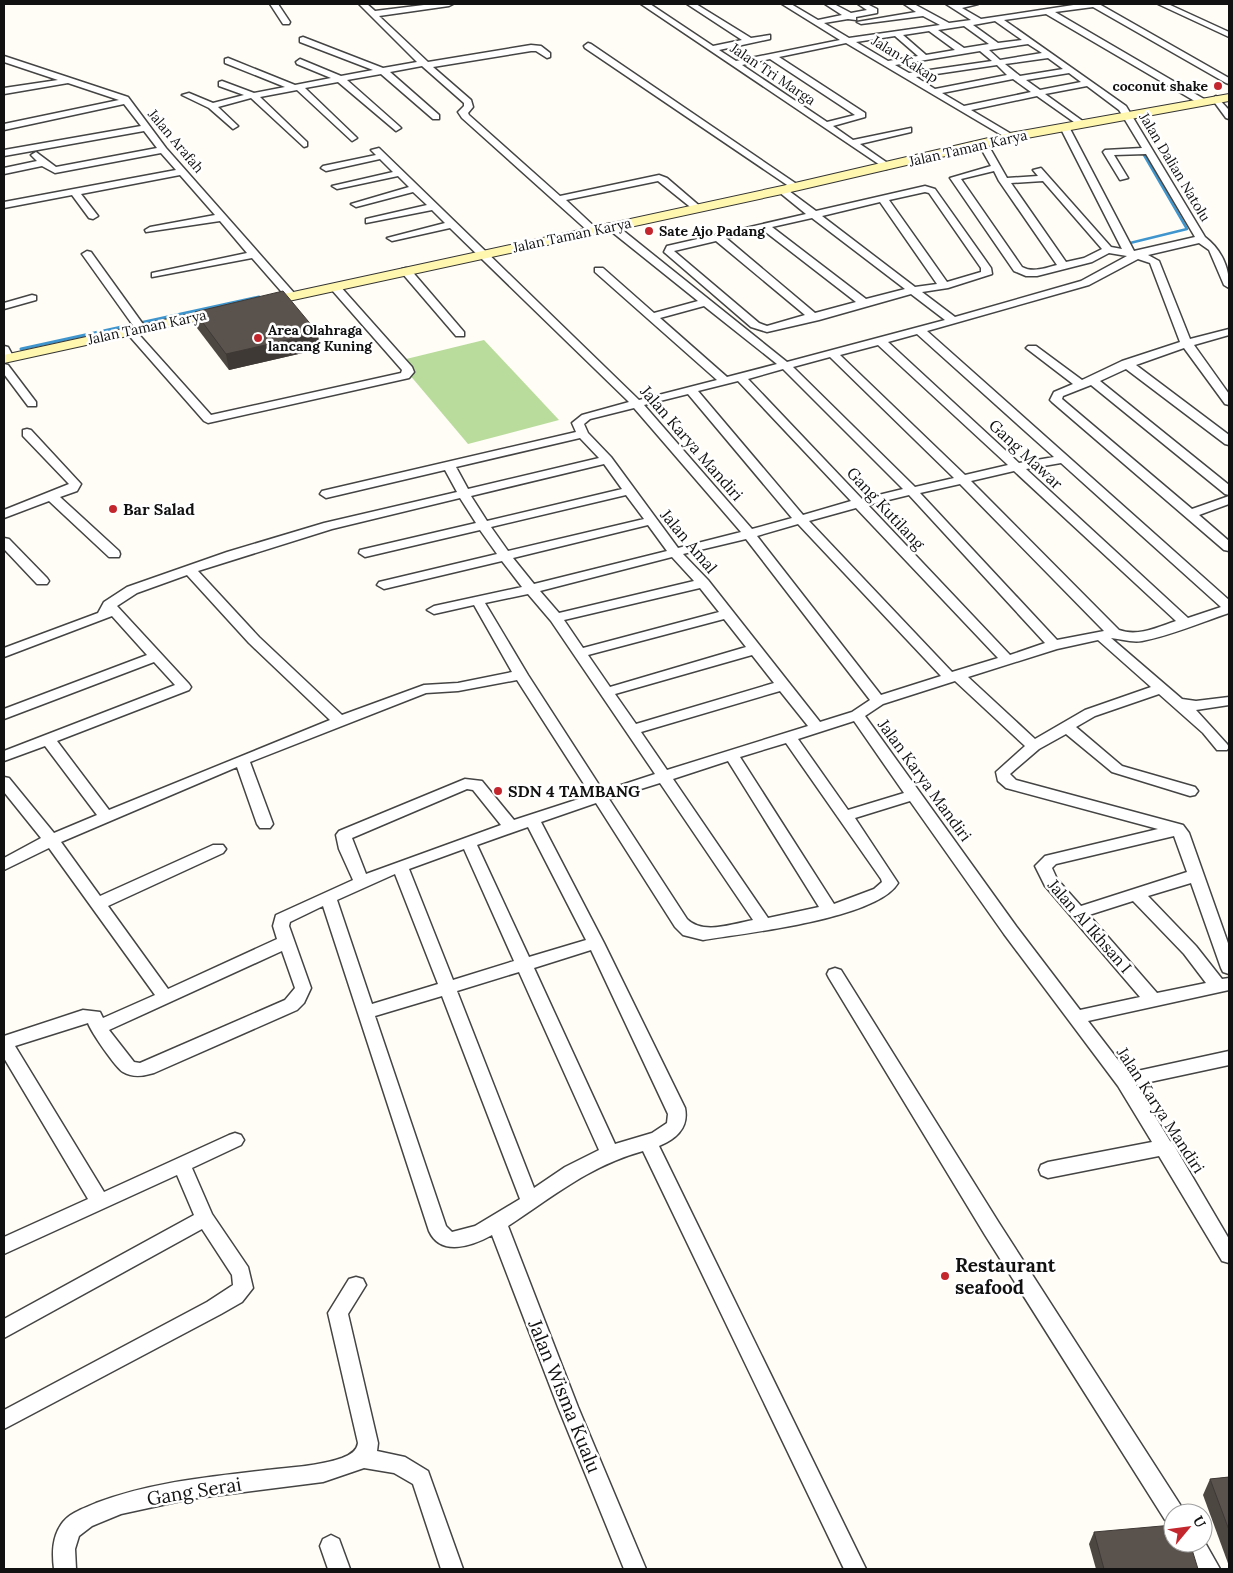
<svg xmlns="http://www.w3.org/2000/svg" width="1233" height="1573" viewBox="0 0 1233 1573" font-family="Lora,serif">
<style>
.forest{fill:#b9dc9c}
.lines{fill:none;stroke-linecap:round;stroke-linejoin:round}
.stream-far1{stroke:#3f96cf;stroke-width:2.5}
.stream{stroke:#3f96cf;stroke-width:3}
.street-casing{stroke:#444;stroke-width:3}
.secondary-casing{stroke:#333;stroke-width:2}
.street{fill:#fff;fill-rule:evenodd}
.secondary{fill:#fff6b0;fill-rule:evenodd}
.wall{fill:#4d4742}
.shaded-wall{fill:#3f3936}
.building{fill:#5a524d;stroke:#3f3936}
.poi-dot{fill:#c4262e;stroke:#fff;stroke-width:2}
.labels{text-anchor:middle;stroke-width:5;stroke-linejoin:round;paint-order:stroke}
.far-street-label{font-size:14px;fill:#111;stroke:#fff}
.far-poi-label{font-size:14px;font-weight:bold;fill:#111;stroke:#fff;text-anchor:start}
.street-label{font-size:16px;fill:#111;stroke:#fff}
.poi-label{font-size:16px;font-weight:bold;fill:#111;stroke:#fff;text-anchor:start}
.near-poi-label{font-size:19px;font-weight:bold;fill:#111;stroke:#fff;text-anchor:start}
.near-street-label{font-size:19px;fill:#111;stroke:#fff}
</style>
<rect width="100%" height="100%" fill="#fffdf5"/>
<!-- forest -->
<polygon class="forest" points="484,340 559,420 468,444 398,361"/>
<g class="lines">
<!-- stream-far1 -->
<polyline class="stream-far1" points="1130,243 1187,229 1144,155"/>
<!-- stream -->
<polyline class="stream" points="21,349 259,297"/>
<!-- street casing -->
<g class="street-casing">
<g id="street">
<polygon points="270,4 278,4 290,22 289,24 283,24"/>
<polygon points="359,4 367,4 375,11 432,4 453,4 449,6 379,16 428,62 531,45 541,46 550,53 550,57 547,58 536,51 531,51 433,67 471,100 473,107 468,113 469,115 560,196 659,175 667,178 702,208 694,210 658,181 566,200 598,230 589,232 462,118 458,112 464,106 464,103 422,66 390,72 439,115 439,119 433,119 381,74 347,80 399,126 401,128 396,131 338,82 305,88 355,136 357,138 352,141 297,90 260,97 307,142 307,146 304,147 251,98 218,107 238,126 233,129 209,108 182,95 189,93 213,103 244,95 219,86 219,82 222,81 254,93 285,87 225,63 225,59 228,58 295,85 331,78 297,64 296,62 300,59 341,76 373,70 300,42 300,38 303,37 383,68 417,62"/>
<path d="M641,4H650L713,46L742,40L687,4H696L751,38L770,35V39L719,50L736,61L840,40L782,4H791L818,20L842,15L825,4H834L851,13L867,10L858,4H867L877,9V13L856,17V20L848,19L824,23L849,38L940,25L923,16L861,24L857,22L916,12L904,4H914L949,23L971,20L946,4H978L962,8L981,19L1080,4H1099L1229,78V84L1226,83L1093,7L1055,12L1204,99V103H1198L1046,14L1004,20L1126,106L1205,237C1221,249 1230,268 1229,288L1224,285L1209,250L1199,243L1148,255L1159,261L1190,339L1229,329V335L1194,345L1229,394V405L1225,404L1184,348L1136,365L1229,435V445L1225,444L1126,369L1100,381L1229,485V495L1225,494L1091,385L1063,396L1062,399L1192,509L1229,496V504L1199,515L1229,541V551L1224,550L1052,402L1050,400L1054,392L1073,384L1026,348L1028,346H1036L1082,380L1122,361L1180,342L1150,263L1138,259L1089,285L927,331L1229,600V613C1202,622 1170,636 1142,641C1131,643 1122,639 1111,638L1182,699L1196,701L1229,697V705L1196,710L1227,744L1229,747L1227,750H1217L1203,733L1159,694L1095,716L1076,727L1122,766L1195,787L1198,791L1195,795L1190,796L1112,772L1066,734L1039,749L1010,774L1016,780L1183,825L1189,833L1229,946V974L1223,972L1221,968L1191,883L1148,896L1196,946L1222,979L1229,978V990L1088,1021L1128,1073L1229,1051V1065L1136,1085L1170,1141L1172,1142L1229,1239V1263L1222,1261L1159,1156L1048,1178L1041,1175L1039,1170L1041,1165L1048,1162L1152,1142L1118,1086L1004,934L910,801L855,818L898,883C877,919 745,933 703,940L683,935L675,927L596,803L541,822L604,943L685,1108C689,1128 676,1139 659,1146L866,1569H844L643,1151C589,1166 554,1196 508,1226L578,1407L646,1569H624L558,1407L492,1235C472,1246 441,1257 429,1231L323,906L290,922L289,926L311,988L304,1003L297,1010L154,1073C144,1076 133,1078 123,1072C116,1068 91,1032 88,1023L15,1046L104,1192L229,1135L235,1133L241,1135L244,1140L241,1145L192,1168L212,1214L248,1267L253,1288L242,1302L221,1314L4,1429V1410L207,1302L233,1285L232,1275L202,1229L4,1338V1319L194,1215L177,1175L4,1254V1237L88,1199L4,1058V1036L83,1010L100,1012L103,1018L155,995L49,848L4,870V858L41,838L4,792V777L9,778L54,833L97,815L45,746L4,761V751L175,685L154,662L4,719V709L147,655L112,616L4,657V648L98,613L104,602L127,587L227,552L324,523L457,492L445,470L326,498L320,494L322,491L576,432L572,423L582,415L629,402L450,228L392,241L387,238L445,223L432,210L366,223V219L427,205L413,192L356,207L351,204L409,187L398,176L337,189L332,186L393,172L380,159L326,171L321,168L323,166L376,155L371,150L379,148L639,400L717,380L595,272V268H603L654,313L698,301L607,228V224H615L787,362L945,320L911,294L819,320L767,332L751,327L664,252L667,246L806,214L779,192V188H785L816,211L925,186L935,189L991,268L992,274L948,288L922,292L955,317L1081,281L1127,256L1109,253L1092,262L1037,276H1026L1014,271L950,178L991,166L979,145L981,143H987L1007,178L1038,176L1033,170L1041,168L1111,247L1122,249L1060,127L1068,125L1134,251L1195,237L1146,154L1114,155L1128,178L1120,180L1103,152L1105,150L1142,148L1119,110L1087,86L1045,94L1084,122L1086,124L1081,127L1037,96L971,110L1013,135V139L1010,140L846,43L779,57L865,113V117L833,126L853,140L911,128V132L860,144L889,164V168L886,169ZM995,21L1022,40L998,43L973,25ZM964,26L989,44L964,48L938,30ZM929,31L955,50L926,55L903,35ZM895,36L918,56L888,61L856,42ZM1028,44L1042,53L1000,60L989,50ZM980,51L992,61L909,73L895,65ZM1048,58L1063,69L1020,76L1005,64ZM770,59L855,115L827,122L742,65ZM997,65L1007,75L935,89L916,77ZM1069,73L1081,82L1040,90L1026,80ZM1013,79L1031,92L964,106L942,93ZM994,171L999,181L1057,265C1045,268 1033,273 1022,267L961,179ZM1043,181L1102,249L1084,258L1066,262L1011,183ZM925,192L929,193L981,268V272L947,282L889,200ZM880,202L937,284L915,287L822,216ZM812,218L905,289L866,299L772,227ZM763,230L856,302L815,313L726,238ZM716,241L805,315L767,326L759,323L674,251ZM704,306L777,364L727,377L660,318ZM917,334L1054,457L1019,463L888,342ZM878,345L1008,465L965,475L840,355ZM830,357L954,478L915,487L793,367ZM783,369L903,489L862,499L748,379ZM738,381L851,501L803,515L698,391ZM688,394L792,518L752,529L644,405ZM634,408L741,532L678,548L611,457L588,433L584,424L590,419ZM580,438L599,458L468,489L456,467ZM1061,463L1221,607L1188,618L1026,469ZM604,464L622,489L487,521L471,496ZM1014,471L1176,621C1158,627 1138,637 1119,630L971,481ZM960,484L1104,631L1057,640L920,493ZM626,495L644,519L508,551L491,527ZM909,495L1045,643L1010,655L868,505ZM460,498L476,523L360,550L359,553L365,557L480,530L497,554L379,582L377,585L384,589L502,561L522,587L434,606L427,610L434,614L474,605L512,672L458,683L424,685L342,715L259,637L198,571L332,529ZM856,508L998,658L952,672L809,521ZM798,524L941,676L881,695L757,536ZM648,525L667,551L534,584L513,558ZM746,539L870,700L852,712L820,722L708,580L683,554ZM672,557L694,581L559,613L540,591ZM187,575L249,643L330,720L109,810L57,741L189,690L191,687L189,684L117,606L137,593ZM700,588L719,612L583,648L564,620ZM528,594L551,621L655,774L603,791L528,675L485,603ZM724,619L746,647L610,687L588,655ZM1098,640L1151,687L1085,710L1035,739L968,677L1057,649ZM752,655L774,683L636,724L615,694ZM517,680L591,795L514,820L482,781L465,779L339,831L336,835L339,849L353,880L276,915L273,926L277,939L168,989L108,906L223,853L226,849L223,845H213L100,896L61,842L237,767L257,824L260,828H270L273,824L250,762L426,693L458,691ZM955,681L1025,746L996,772L998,781L1006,788L1158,829L1045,856L1035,866L1045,886L1140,997L1080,1010L1016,926L865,716L883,704ZM780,691L808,726L667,770L641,732ZM854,721L904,793L848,810L798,739ZM786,743L881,879L882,882L874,889L834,904L740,757ZM728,761L819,907L768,918L673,779ZM660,783L753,920C732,924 703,935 687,919L609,799ZM467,789L473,790L501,825L366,874L352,838ZM528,827L586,940L529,957L477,845ZM1174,836L1187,872L1081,906L1057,879L1052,868L1056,864ZM464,849L514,961L453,980L409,869ZM395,874L438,984L372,1004L337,900ZM1133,901L1184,954L1206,983L1157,993L1089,915ZM591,950L668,1114L667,1123L652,1133L615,1144L534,968ZM282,951L295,988L285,1000L140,1063L134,1062L109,1030ZM519,972L599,1150L565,1167L534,1188L457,991ZM442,996L520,1199L475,1226L452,1232L446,1226L375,1016Z"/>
<polygon points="1158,4 1168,4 1229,32 1229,37"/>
<polygon points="588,43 591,44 801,187 793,189 585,48 584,46"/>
<polygon points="4,56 128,97 166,148 295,294 295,298 287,298 252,258 152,277 152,273 247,253 220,221 146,232 145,230 150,227 215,215 180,175 81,194 98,216 93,219 89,218 72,195 4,208 4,202 176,170 161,153 55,173 42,166 4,174 4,168 37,161 31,155 36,152 56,167 157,148 144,131 4,156 4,150 141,126 124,104 4,130 4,124 119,100 68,83 4,94 4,88 58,80 4,62"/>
<polygon points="1216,96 1229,110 1229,119 1226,118 1212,99"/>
<polygon points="87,251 91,252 145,327 145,331 137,331 82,254"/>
<polygon points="406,268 410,269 464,332 464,336 456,336 402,273 402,269"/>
<polygon points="335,284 339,285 412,367 414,372 409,378 208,423 204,421 125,331 130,328 134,329 211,415 401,373 402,370 331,289 330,287"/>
<polygon points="32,295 36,296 36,300 4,309 4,303"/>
<polygon points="4,346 8,347 14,358 12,360 4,360"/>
<polygon points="4,364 8,365 36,402 36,406 28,406 4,374"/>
<polygon points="27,429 31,430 81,484 77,491 60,497 119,551 120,554 119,557 109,557 49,501 4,518 4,510 69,484 23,436 23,430"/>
<polygon points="4,538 9,539 47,578 49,581 47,584 37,584 4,549"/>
<polygon points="835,968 841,970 999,1223 1181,1506 1184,1513 1173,1513 1173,1523 1165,1520 985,1235 829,978 827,974 829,970"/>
<path d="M356,1277L363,1279L366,1285L348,1314L378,1443L377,1451L405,1457L428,1471L463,1569H441L413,1484L394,1473L364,1468L323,1482L190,1499L121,1514L92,1526L79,1536L75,1549L76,1569H54C52,1553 52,1536 63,1522C71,1512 85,1508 96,1503C151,1482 209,1477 267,1470C292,1467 319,1466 342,1458C350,1455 357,1451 358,1443L328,1313L349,1279Z"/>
<polygon points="331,1535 339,1539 350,1569 328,1569 320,1546 323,1539"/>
<polygon points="1203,1539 1220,1569 1197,1569 1182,1543 1203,1543"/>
</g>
</g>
<!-- secondary casing -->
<g class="secondary-casing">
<g id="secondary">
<polygon points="1229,94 1229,101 1010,141 782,194 261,307 254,303 261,299 782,186 1010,133"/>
<polygon points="223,307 230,311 228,314 4,363 4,355"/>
</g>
</g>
<!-- street -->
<use href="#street" class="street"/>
<!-- secondary -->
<use href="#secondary" class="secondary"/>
</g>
<!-- wall -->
<g class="wall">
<polygon points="195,312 320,349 229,370 197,328"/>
<polygon points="1229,1477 1229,1566 1203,1495 1210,1479"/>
<polygon points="1094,1532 1198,1569 1096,1569 1089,1544"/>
</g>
<!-- shaded-wall -->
<polygon class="shaded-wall" points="318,333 320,349 229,370 226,354"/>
<!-- building -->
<g class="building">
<polygon points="283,291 318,333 226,354 195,312"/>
<polygon points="1229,1477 1229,1530 1210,1479"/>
<polygon points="1173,1525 1173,1543 1190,1543 1198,1569 1104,1569 1094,1532"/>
</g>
<!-- markers -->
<g class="poi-dot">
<circle cx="1218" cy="86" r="5"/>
<circle cx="649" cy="231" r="5"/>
<circle cx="258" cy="338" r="5"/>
<circle cx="113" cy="509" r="5"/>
<circle cx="498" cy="791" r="5"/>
<circle cx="945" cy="1276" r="5"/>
</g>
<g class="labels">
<!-- far-street labels -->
<g class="far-street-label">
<text transform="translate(905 59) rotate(32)" y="5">Jalan Kakap</text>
<text transform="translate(773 74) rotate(34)" y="5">Jalan Tri Marga</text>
<text transform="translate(176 141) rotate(50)" y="5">Jalan Arafah</text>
<text transform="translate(968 148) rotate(-13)" y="5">Jalan Taman Karya</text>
<text transform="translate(1175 167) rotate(59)" y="5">Jalan Dalian Natolu</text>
<text transform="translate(572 235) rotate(-12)" y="5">Jalan Taman Karya</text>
<text transform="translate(147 327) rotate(-12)" y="5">Jalan Taman Karya</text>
</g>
<!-- far-poi labels -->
<g class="far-poi-label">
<text x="1208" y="91" text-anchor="end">coconut shake</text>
<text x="659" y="236">Sate Ajo Padang</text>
<text x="268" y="335">Area Olahraga<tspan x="268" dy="16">lancang Kuning</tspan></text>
</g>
<!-- street labels -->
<g class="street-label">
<text transform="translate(692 443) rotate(49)" y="6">Jalan Karya Mandiri</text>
<text transform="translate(1026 454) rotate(43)" y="6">Gang Mawar</text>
<text transform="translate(886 508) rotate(47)" y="6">Gang Kutilang</text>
<text transform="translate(689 541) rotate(50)" y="6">Jalan Amal</text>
<text transform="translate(925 780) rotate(54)" y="6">Jalan Karya Mandiri</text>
<text transform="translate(1090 926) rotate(49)" y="6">Jalan Al Ikhsan I</text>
<text transform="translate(1161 1110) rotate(57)" y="6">Jalan Karya Mandiri</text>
</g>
<!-- poi labels -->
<g class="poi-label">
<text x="123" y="515">Bar Salad</text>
<text x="508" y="797">SDN 4 TAMBANG</text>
</g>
<!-- near-poi labels -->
<g class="near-poi-label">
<text x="955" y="1272">Restaurant<tspan x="955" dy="22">seafood</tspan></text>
</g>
<!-- near-street labels -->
<g class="near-street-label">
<text transform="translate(565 1396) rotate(68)" y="7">Jalan Wisma Kualu</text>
<text transform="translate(194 1491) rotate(-9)" y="7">Gang Serai</text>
</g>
</g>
<!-- border -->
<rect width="1233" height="1573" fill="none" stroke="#111111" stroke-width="10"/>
<!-- north arrow -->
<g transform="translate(1188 1528) rotate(61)"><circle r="24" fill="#ffffff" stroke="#a0a0a0"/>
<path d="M0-4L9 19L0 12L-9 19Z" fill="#c4262e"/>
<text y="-8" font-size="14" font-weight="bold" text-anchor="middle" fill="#111111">U</text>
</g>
</svg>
